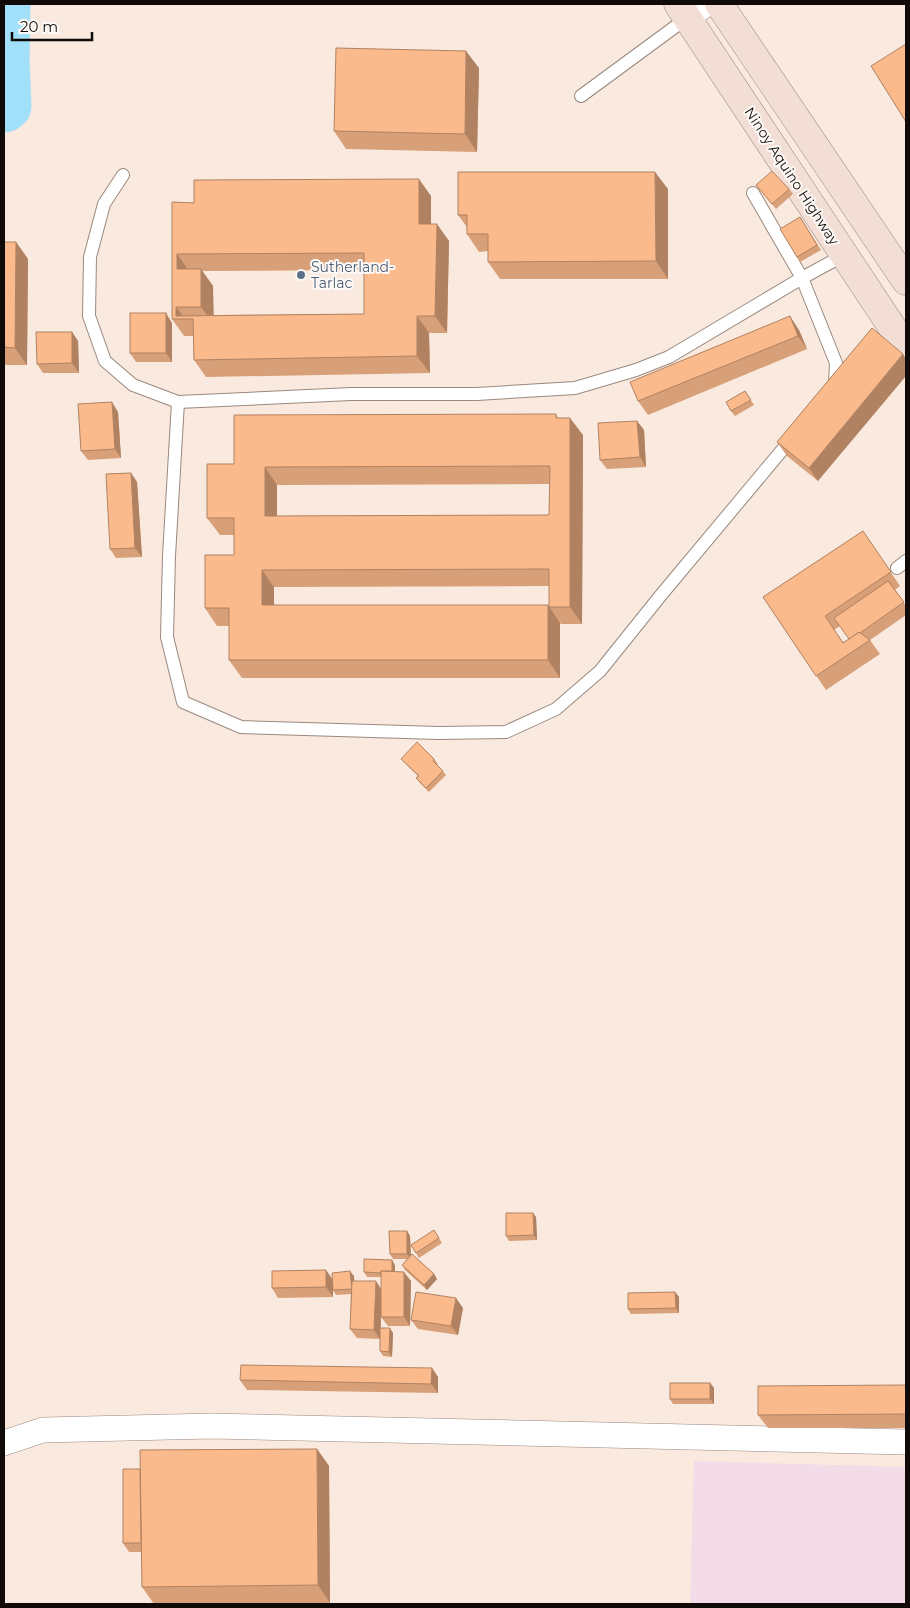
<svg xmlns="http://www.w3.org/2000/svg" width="910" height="1608" viewBox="0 0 910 1608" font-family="Montserrat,sans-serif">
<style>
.education{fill:#f3dbe7}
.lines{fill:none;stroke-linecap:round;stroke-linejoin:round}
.river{stroke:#a2dff9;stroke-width:49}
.service-casing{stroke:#99897f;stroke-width:14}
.minor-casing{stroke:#99897f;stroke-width:26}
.secondary-casing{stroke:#99897f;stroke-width:29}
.service{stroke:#fff;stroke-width:12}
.minor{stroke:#fff;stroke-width:25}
.secondary{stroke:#f3ded5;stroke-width:28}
.wall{fill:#d8a078;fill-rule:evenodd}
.shaded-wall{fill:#b08262}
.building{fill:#fbba8c;stroke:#b08262;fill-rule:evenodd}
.service-dot{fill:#5c6f8a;stroke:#fdf9f7;stroke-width:2}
.labels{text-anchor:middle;stroke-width:4;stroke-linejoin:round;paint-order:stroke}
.street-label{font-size:14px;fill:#100b08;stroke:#fdf9f7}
.service-label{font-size:14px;fill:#4e5e75;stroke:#fdf9f7;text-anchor:start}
</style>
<rect width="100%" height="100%" fill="#fae9de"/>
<!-- education -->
<polygon class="education" points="694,1461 906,1467 906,1604 690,1604"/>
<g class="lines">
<!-- river -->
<polyline class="river" points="4,108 7,106 5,60 6,4"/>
<!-- service casing -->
<g class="service-casing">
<g id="service">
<polyline points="581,96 687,18"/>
<polyline points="123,175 104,204 90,257 89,316 105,361 133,385 178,402 351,394 477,394 575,388 636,370 669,357 802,278 844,255"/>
<polyline points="753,193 802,278 836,363 835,384 832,388"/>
<polyline points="178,402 169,556 167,637 183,702 241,727 439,733 506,732 556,709 600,671 661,595 793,437"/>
<polyline points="897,568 906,561"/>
</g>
</g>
<!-- minor casing -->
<g class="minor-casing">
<g id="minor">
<polyline points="687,18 706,4"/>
<polyline points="4,1443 43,1430 212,1426 906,1442"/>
</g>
</g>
<!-- secondary casing -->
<g class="secondary-casing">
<g id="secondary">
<polyline points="678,4 906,348"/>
<polyline points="719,4 906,281"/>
</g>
</g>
<!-- service -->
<use href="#service" class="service"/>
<!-- minor -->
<use href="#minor" class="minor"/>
<!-- secondary -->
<use href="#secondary" class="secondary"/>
</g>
<!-- wall -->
<g class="wall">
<polygon points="479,68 477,152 346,149 334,131"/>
<polygon points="756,185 789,189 793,194 776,209"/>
<polygon points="668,189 668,279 500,279 488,262 488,251 479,252 467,234 467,227 458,215"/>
<path d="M431,196V224L449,241L447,333H429L430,373L206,377L194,360L193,336H184L172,319V202L194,203ZM364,270V314L213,315V286L202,271Z"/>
<polygon points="800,217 821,250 800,262 797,257"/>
<polygon points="4,242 16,242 28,259 27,365 4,365"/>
<polygon points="172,323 172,362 136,362 130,353"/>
<polygon points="872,328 818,481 787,456 777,442"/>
<polygon points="799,330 807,349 648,415 638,401"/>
<polygon points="72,332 78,341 79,373 43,373 37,364"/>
<polygon points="745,391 754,405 735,416 731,411"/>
<polygon points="118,412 121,458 88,460 81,451"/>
<path d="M556,414L558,418L583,435L582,624H561L560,623V678H242L229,660V626H217L205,608L234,555V535H220L207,518L234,464ZM550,484L549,515L277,516V485ZM549,586V606L274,605V587Z"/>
<polygon points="637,421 644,430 646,467 607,469 600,460"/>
<polygon points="131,473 137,482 142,557 116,558 110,549"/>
<path d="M863,531L900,586L895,590L906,606V615L870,640L880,654L826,690L763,597ZM840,626L849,639L843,642L834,630Z"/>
<polygon points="401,759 434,759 438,764 437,765 446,775 429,792 420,783 416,778 418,776"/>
<polygon points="536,1217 537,1240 509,1241 506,1236"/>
<polygon points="434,1230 442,1243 419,1258 411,1245"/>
<polygon points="407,1231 410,1236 411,1256 434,1274 437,1279 427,1290 405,1270 402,1265 408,1259 393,1259 390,1254"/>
<polygon points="395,1265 395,1272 411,1281 410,1326 388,1326 381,1317 381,1328 393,1333 392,1357 383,1356 380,1351 380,1339 357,1338 350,1329 351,1294 336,1295 333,1290 333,1283 333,1297 278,1298 272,1288 354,1276 354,1281 376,1281 381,1289 381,1277 367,1277 364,1272"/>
<polygon points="675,1292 679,1297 679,1313 631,1314 628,1309"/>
<polygon points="463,1308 458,1335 418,1329 411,1320"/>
<polygon points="432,1368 438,1377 438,1393 247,1390 240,1380"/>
<polygon points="710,1383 714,1388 714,1404 673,1404 670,1399"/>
<polygon points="906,1385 906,1428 768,1428 758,1415"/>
<polygon points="317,1449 329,1466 330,1603 154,1604 142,1587 141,1552 129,1552 123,1543 140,1469"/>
</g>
<!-- shaded-wall -->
<g class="shaded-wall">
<polygon points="466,51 479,68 477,152 465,134"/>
<polygon points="655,172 668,189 668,279 656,261"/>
<polygon points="419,179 431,196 431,241 419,224"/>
<polygon points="437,224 449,241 447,333 435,316"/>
<polygon points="16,242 28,259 27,365 15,348"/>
<polygon points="177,254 189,271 177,269"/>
<polygon points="201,269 213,286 214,324 201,307"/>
<polygon points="176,307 185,319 176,316"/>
<polygon points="166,313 172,323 172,362 166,353"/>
<polygon points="417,316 429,333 430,373 417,356"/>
<polygon points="790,316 799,330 807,349 798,336"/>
<polygon points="72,332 78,341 79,373 72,363"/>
<polygon points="903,354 906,359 906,376 818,481 809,468"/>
<polygon points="112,402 118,412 121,458 115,449"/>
<polygon points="570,418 583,435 582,624 570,607"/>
<polygon points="637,421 644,430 646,467 640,457"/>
<polygon points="265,467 277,485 277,534 265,516"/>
<polygon points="131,473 137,482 142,557 135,548"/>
<polygon points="262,570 274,587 274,622 262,605"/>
<polygon points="548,605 560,623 560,678 548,660"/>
<polygon points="533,1213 536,1217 537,1240 534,1235"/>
<polygon points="407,1231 410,1236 411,1259 407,1254"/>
<polygon points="392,1260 395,1265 395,1277 392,1273"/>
<polygon points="326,1270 333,1280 333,1297 326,1287"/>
<polygon points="350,1271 354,1276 355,1294 352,1289"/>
<polygon points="404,1272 411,1281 410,1326 404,1317"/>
<polygon points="434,1274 437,1279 427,1290 424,1285"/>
<polygon points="376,1281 382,1291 380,1339 374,1330"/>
<polygon points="675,1292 679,1297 679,1313 676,1308"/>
<polygon points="456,1298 463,1308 458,1335 451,1326"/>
<polygon points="390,1328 393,1333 392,1357 389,1352"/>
<polygon points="432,1368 438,1377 438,1393 431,1384"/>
<polygon points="710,1383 714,1388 714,1404 710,1399"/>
<polygon points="317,1449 329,1466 330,1603 318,1585"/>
</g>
<!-- building -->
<g class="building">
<polygon points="906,44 906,122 871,66"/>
<polygon points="336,48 466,51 465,134 334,131"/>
<polygon points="772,171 789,189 772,204 756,185"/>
<polygon points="458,172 655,172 656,261 488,262 488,234 467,234 467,215 458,215"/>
<path d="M419,179V224H437L435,316H417V356L194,360L193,319H172V202L194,203V180ZM364,253V314L176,316V307H201V269H177V254Z"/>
<polygon points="800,217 817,245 797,257 780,229"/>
<polygon points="4,242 16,242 15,348 4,347"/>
<rect x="130" y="313" width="36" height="40"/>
<polygon points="790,316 798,336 638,401 630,382"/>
<polygon points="872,328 903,354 809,468 777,442"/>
<polygon points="36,332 72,332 72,363 37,364"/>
<polygon points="745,391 751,400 731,411 726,402"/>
<polygon points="112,402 115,449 81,451 78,404"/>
<path d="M556,414V418H570V607H549V569L262,570V605H548V660H229V608H205V555H234V518H207V464H234V415ZM550,466L549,515L265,516V467Z"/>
<polygon points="637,421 640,457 600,460 598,423"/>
<polygon points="131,473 135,548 110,549 106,474"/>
<polygon points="863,531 891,572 825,616 843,643 859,632 870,640 816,676 763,597"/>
<polygon points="888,581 904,602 860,633 859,632 849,639 834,618"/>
<polygon points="417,742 434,759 433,761 443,771 426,788 416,778 419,776 401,759"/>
<polygon points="506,1213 533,1213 534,1235 506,1236"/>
<polygon points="434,1230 439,1238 416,1253 411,1245"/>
<polygon points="389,1231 407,1231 407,1254 390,1254"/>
<polygon points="412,1254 434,1274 424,1285 402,1265"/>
<polygon points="364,1259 392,1260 392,1271 381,1271 381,1273 364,1272"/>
<polygon points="326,1270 326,1287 272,1288 272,1271"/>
<polygon points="350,1271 352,1289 333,1290 332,1273"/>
<polygon points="381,1271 404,1272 404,1317 381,1317"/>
<polygon points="352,1281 376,1281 374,1330 350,1329"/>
<polygon points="416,1292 456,1298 451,1326 411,1320"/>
<polygon points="675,1292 676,1308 628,1309 628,1293"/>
<polygon points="380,1328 390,1328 389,1352 380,1351"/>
<polygon points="241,1365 432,1368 431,1384 240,1380"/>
<rect x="670" y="1383" width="40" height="16"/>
<polygon points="906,1385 906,1414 758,1415 758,1386"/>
<polygon points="317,1449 318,1585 142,1587 140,1450"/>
<polygon points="123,1469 140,1469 141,1543 123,1543"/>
</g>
<!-- markers -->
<circle class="service-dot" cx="301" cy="275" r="5"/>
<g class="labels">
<!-- street labels -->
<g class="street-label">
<text transform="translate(792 176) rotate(57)" y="5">Ninoy Aquino Highway</text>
</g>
<!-- service labels -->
<g class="service-label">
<text x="311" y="272">Sutherland-<tspan x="311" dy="16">Tarlac</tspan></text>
</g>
</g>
<!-- border -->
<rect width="910" height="1608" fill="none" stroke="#100b08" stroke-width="10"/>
<!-- scale -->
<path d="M12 32v8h80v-8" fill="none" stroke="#100b08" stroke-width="2.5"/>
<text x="20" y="32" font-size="15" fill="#100b08" stroke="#fdf9f7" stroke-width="4" paint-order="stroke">20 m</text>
</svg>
